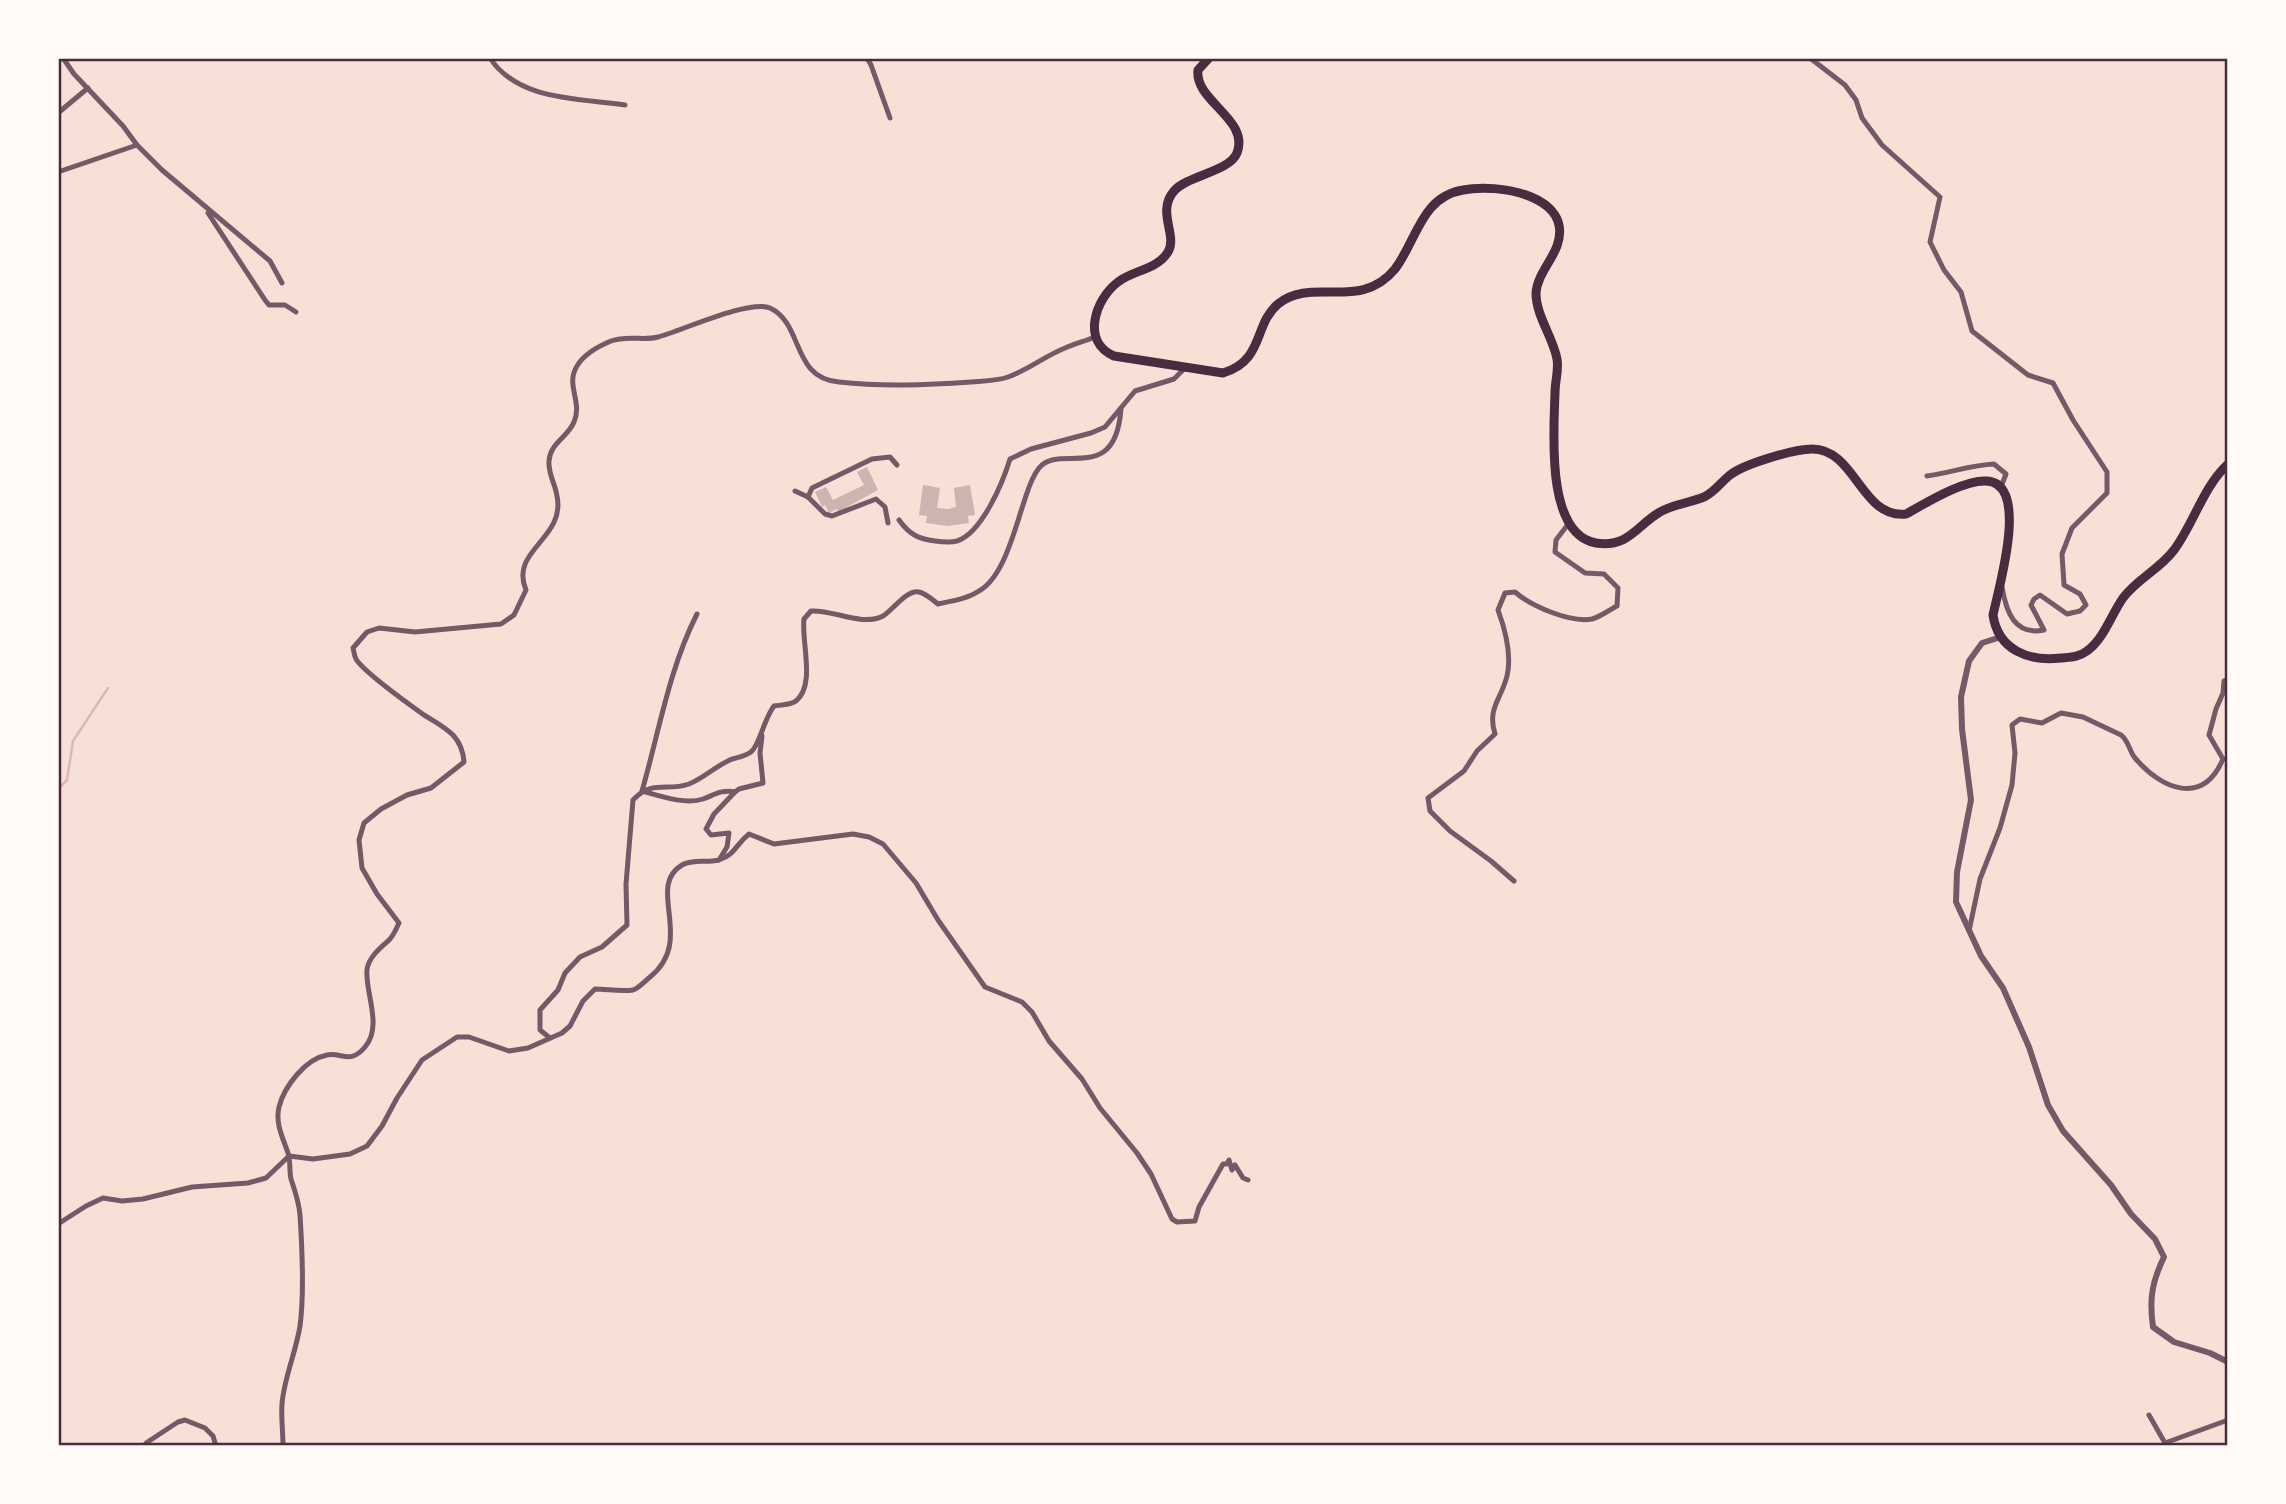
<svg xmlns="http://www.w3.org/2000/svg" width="2286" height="1504" viewBox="0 0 2286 1504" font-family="'Asap Condensed',sans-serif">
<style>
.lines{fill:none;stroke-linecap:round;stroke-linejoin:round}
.stream{stroke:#dcb8b0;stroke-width:2.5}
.building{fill:#ccb4b1}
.minor{stroke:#755966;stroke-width:5}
.tertiary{stroke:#755966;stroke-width:6}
.trunk{stroke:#4a2c40;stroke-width:9}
.neatline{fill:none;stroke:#4a2c40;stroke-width:2.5}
</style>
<rect width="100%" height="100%" fill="#f7e1d7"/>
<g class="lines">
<!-- stream -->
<polyline class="stream" points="58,789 67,780 73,741 108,688"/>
</g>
<!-- building -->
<g class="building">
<polygon points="867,467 878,490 838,512 837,509 829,513 825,505 822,507 815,492 826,487 833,500 864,485 857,472"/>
<polygon points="923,485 940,488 937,508 948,509 956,507 954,488 970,485 975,515 968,516 969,523 947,526 926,523 927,516 919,515"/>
</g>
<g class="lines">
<!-- minor -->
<g class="minor">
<polyline points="63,58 74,74 123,126 137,145 162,170 270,261 282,283"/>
<path d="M490,58C518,101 579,98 625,105"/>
<polyline points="867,58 871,65 890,118"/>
<path d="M1810,58L1845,85L1856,100L1862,118L1882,145L1940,197L1930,242L1944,270L1961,292L1972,331L2028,375L2053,383L2073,420L2107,472V493L2072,528L2062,554L2064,585L2080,594L2086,605L2080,611L2067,614L2040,595L2034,599L2031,605L2044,630C2014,636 2006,611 2002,587"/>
<polyline points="58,113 88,88"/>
<polyline points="58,172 137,145"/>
<polyline points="208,213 265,300 269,305 285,305 296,312"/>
<path d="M1927,476C1950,473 1971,465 1994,464L2006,474L2001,487"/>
<polyline points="795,491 808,497 825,514 832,516 876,499 885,507 888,523"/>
<polyline points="808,497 812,488 872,459 890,457 897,465"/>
<path d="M899,520C909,534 918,539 935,541C942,542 950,543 957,541C982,533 1003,482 1010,459L1031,449L1091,433L1105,427L1135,391L1174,379L1186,367"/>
<path d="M697,614C669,669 659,732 642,791C660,796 685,805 703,799C714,795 722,789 735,792"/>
<path d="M719,860C736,854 735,845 749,834L774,844L853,834L869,837L883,844L916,883L938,920L985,987L1022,1002L1032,1012L1049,1041L1082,1079L1100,1108L1137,1153L1151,1174L1172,1219L1177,1222L1195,1221L1199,1207L1223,1164H1227L1229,1160L1232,1170L1235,1165L1243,1178L1248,1180"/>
<path d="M1514,881L1491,861L1450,831L1430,811L1428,798L1464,771L1477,751L1495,734C1487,708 1501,700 1507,676C1512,655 1505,629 1498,610L1505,593L1515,592C1531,606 1570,623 1592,619C1600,617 1609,610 1617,606L1618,588L1604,574L1585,573L1555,552L1556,540L1569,523"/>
<path d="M1969,931L1980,879L2000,828L2012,785L2015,753L2012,725L2020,719L2042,723L2061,713L2083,717L2121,735C2129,741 2129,751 2135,758C2162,790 2203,806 2223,759L2209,735L2216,709L2223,693L2224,681L2228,679"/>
<path d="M550,1038L540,1030V1010L558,990L565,973L580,957L602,947L627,925L626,884L633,800C653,779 666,792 689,784C704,778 717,765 732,759C739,757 747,756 752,751C760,743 764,719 774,706C780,705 791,705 796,701C816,685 801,641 804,619L811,611C832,609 862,627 883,616C892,611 907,589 919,592C925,593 933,600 938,604C952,601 967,599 979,591C1004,577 1015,528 1024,502C1028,490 1031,478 1039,468C1059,442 1116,487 1121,408"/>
<path d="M289,1156L313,1159L350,1154L367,1146L382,1126L397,1098L422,1060L457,1037H469L509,1051L528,1048L562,1033L570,1026L583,1001L595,989C606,989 622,992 633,990C639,988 645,981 650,977C696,940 645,887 682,865C692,859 707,863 719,860L727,847L729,833L711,835L706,829L714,814L735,792L739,789L763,783L760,753L762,736"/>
<polyline points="58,1224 86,1206 103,1198 122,1201 143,1199 192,1187 248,1183 266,1178 289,1156"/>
<polyline points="2149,1415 2165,1443"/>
<polyline points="2165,1443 2228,1420"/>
<polyline points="147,1446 146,1443 178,1422 185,1420 205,1428 213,1436 216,1446"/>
<path d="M283,1446C283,1432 281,1418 282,1404C284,1378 296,1352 300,1326C304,1297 302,1246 300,1215C299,1202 295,1191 291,1179C289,1171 291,1162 288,1153C283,1138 275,1124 279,1107C284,1087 305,1059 327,1055C342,1052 350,1065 365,1047C383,1026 365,993 367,970C368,958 380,948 388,941C393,937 396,929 399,923L377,894L362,868L359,840L364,823L381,809L407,795L431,788L464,762C462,735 445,728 424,715C410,705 363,671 356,659C354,655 354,651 353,648L367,632L379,628L415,632L501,624L514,615L526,590C509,550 566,539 557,496C555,483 548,474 549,461C550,443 568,437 574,422C583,402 565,385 577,366C584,354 599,346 611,341C627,335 643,341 658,337C681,331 749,299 770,308C804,324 791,378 839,382C883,387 927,385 971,382C983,381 997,381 1008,377C1028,370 1045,356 1065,348C1074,344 1085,341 1095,337"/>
</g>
<!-- tertiary -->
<path class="tertiary" d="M2001,637L1982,643L1969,661L1961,697L1962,729L1971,800L1957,872L1956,902L1981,956L2003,988L2029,1047L2048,1105L2063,1131L2111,1185L2131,1214L2155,1239L2164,1257C2152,1282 2149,1299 2153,1327L2174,1342L2210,1353L2228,1362"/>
<!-- trunk -->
<path class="trunk" d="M1209,58L1198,70C1194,101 1250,119 1237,153C1229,172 1188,175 1174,191C1156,212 1178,235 1168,252C1157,270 1133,270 1118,282C1095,299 1081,342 1114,356L1223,373C1265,360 1253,325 1278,304C1312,276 1360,312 1395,269C1417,240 1421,197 1463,190C1497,183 1575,195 1557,246C1551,262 1537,276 1536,293C1536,316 1553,337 1557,359C1559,370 1555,381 1555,393C1554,430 1545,534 1596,543C1629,548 1637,525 1660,512C1673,504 1690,503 1704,497C1715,492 1721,482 1730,475C1744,464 1794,449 1812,449C1856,449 1861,519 1906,514C1926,503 1963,480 1986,481C2031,482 1998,590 1993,615C1998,650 2029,662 2061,658C2071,657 2079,657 2087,651C2104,639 2111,615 2123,598C2137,579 2160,569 2174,550C2194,523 2203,487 2228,464"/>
</g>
<!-- border -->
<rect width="2286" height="1504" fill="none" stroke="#fffaf5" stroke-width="119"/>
<rect x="60" y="60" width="2166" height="1384" class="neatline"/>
</svg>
